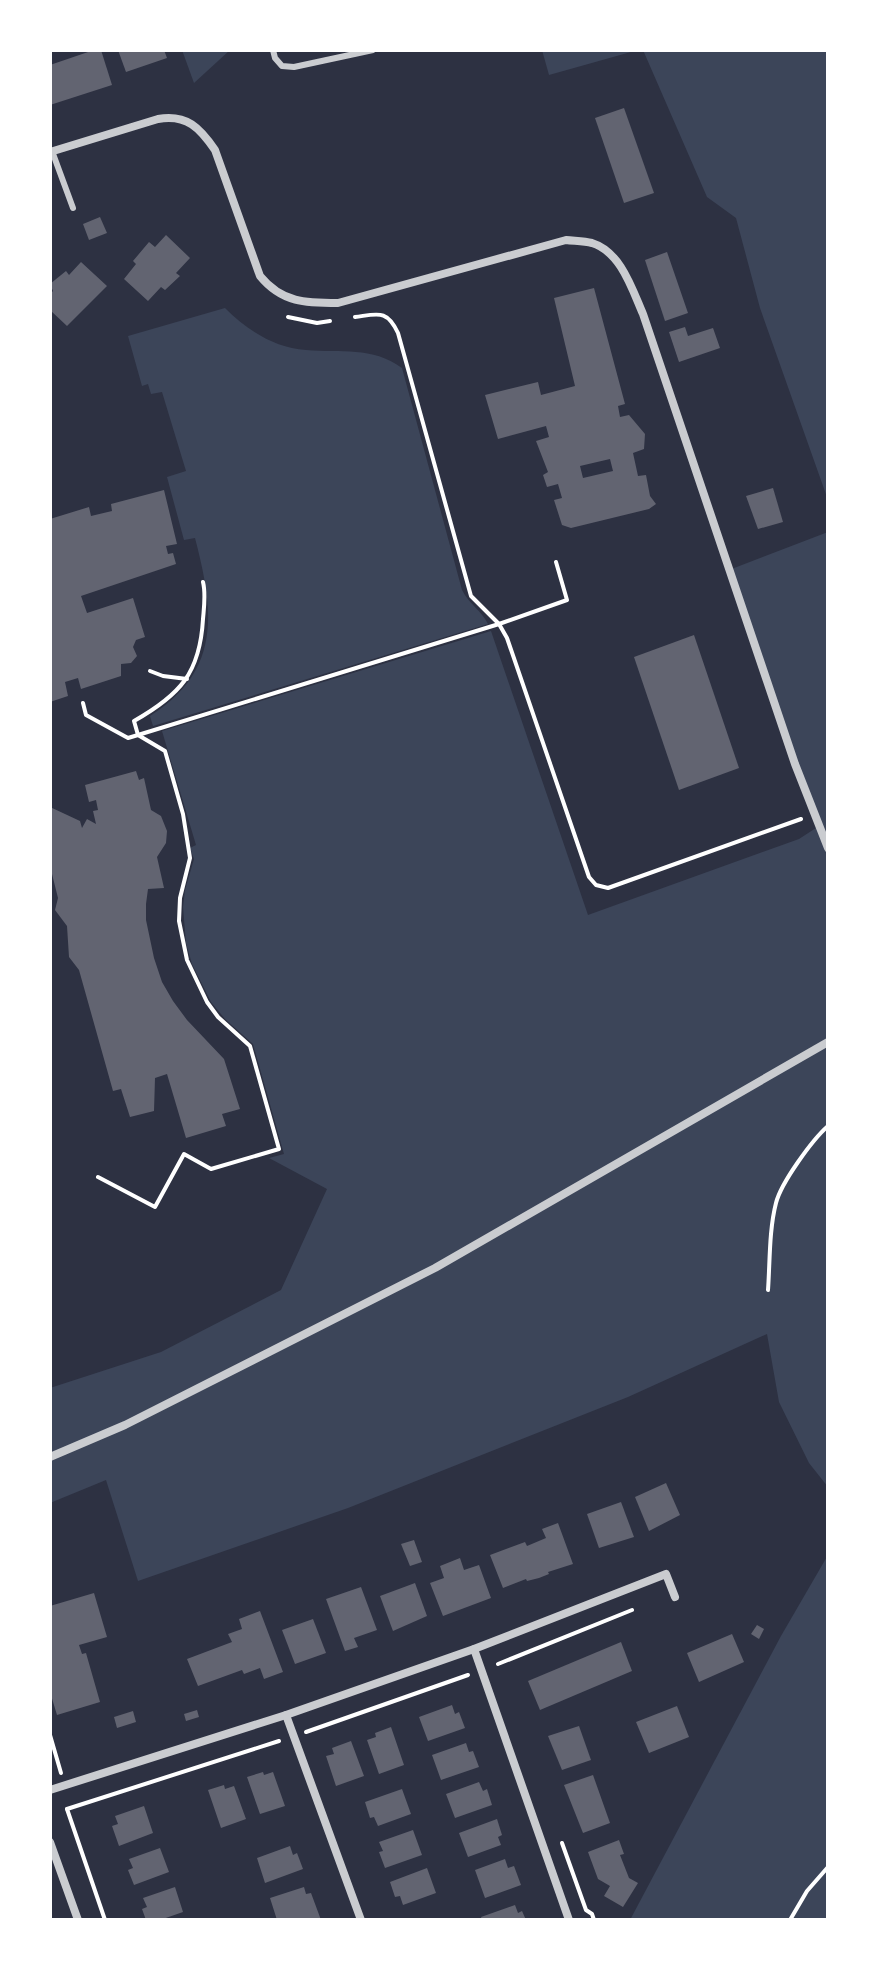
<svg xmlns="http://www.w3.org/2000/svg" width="878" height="1970" viewBox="0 0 878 1970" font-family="'Public Sans',sans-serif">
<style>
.green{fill:#3c4559}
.building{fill:#626471;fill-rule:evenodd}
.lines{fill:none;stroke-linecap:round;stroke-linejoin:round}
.path{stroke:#fff;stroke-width:4}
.service{stroke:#caccd0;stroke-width:6}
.minor{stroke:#caccd0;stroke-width:8}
</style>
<rect width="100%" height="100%" fill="#2d3142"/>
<!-- green -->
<g class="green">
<polygon points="182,50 230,50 194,83"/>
<polygon points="542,50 638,50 549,75"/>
<polygon points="643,50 828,50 828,500 760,308 736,218 707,197"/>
<path d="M225,308C247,330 274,348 306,350C341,353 372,346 402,368L462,590C469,604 482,611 488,624L153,726L150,716C222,670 214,611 195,538L184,540L167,477L186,471L162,392L151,394L148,384L142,386L128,336Z"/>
<polygon points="828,532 828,1487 809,1463 779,1402 767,1334 628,1397 348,1508 138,1581 106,1480 50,1503 50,1388 161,1352 281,1290 327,1189 269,1158 284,1154 253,1044 225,1019 211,1002 192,964 186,943 183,907 185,890 194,859 190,848 196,845 162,731 491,631 588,915 799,839 819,826 729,570"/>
<polygon points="828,1555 828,1920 630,1920 781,1636"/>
</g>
<!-- building -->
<g class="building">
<polygon points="94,50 101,50 112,85 50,105 50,65"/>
<polygon points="118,50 164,50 167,58 126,72"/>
<polygon points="624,108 654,193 624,203 595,118"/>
<polygon points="100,217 107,233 89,240 83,224"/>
<polygon points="166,235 190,258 176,273 180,276 165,290 161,287 148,301 124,279 136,264 133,261 149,242 155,247"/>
<polygon points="667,252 688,313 665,321 645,260"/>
<polygon points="81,262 107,286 67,326 50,310 50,294 53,291 50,284 66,271 69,275"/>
<path d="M594,288L625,404L618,406L620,417L629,415L645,434L644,449L633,453L638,476L646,475L650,496L656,504L649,509L571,528L562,525L554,500L562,498L558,484L547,487L543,475L548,472L536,441L549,437L546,426L498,439L485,395L538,382L541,395L575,386L554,298ZM610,459L613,471L583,478L580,466Z"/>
<polygon points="685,327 688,336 713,328 720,348 679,362 669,332"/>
<polygon points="773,488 783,522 758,529 746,496"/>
<polygon points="164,490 177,544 166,546 168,554 173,553 176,564 81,596 87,613 133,598 145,637 136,640 133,647 137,656 131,663 121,664 121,676 81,689 78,678 65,682 68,696 50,702 50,519 89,507 91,516 112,511 111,504"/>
<polygon points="694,635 739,768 679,790 634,657"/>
<polygon points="136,771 139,780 144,778 151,810 161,816 167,831 166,843 157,857 164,888 148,889 146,904 146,920 154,958 162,982 173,1001 187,1020 224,1059 240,1109 222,1114 226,1126 186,1138 167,1074 155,1078 154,1111 130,1117 121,1089 113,1091 79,970 69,957 67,926 55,910 58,898 50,866 50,807 80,821 82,828 87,819 96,824 93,811 98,810 96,800 89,802 85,785"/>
<polygon points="666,1483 680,1515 649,1531 635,1497"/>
<polygon points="621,1502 634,1537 599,1548 587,1514"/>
<polygon points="558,1523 573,1564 548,1572 549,1574 539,1578 527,1581 526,1579 503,1588 490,1555 525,1542 527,1546 546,1538 542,1529"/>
<polygon points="414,1540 422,1562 410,1566 401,1544"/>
<polygon points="460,1558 464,1570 479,1565 491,1598 443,1616 430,1583 444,1578 440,1566"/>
<polygon points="415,1583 427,1616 393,1631 380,1596"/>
<polygon points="361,1587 377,1630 354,1638 358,1647 345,1651 326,1599"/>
<polygon points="94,1593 107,1637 79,1645 82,1654 86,1653 100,1702 57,1715 50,1692 50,1606"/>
<polygon points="260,1611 283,1672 264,1679 260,1668 244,1674 242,1670 198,1686 187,1659 232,1642 228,1634 242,1629 239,1619"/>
<polygon points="313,1619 326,1653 295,1664 282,1630"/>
<polygon points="757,1625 764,1629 759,1639 751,1634"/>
<polygon points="732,1634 744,1662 699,1682 687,1653"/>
<polygon points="621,1642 632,1671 540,1710 528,1681"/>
<polygon points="452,1705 455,1714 459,1712 465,1728 428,1741 419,1717"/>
<polygon points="677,1706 689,1737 649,1753 636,1722"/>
<polygon points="197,1710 199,1717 186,1721 184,1714"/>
<polygon points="133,1711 136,1722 117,1728 114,1717"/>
<polygon points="579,1726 591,1760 562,1770 548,1736"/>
<polygon points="391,1727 404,1765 379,1774 367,1740 376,1737 375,1733"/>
<polygon points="351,1741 364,1776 336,1786 326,1756 334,1754 332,1748"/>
<polygon points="466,1743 469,1752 473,1751 479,1767 441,1780 432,1755"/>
<polygon points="263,1772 264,1775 273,1772 285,1806 260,1814 247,1777"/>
<polygon points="593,1775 610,1823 583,1833 564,1785"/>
<polygon points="479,1782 483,1791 487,1789 492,1805 455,1818 446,1794"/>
<polygon points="224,1785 225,1789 234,1786 246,1819 221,1828 208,1790"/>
<polygon points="402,1789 411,1814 378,1826 374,1817 370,1818 365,1802"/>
<polygon points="144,1806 153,1833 119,1846 112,1826 118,1824 115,1816"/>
<polygon points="497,1819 502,1835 498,1837 501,1845 468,1857 459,1833"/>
<polygon points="413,1830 422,1855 385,1868 379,1852 383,1851 379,1842"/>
<polygon points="619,1840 624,1854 620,1855 629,1878 638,1883 623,1907 604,1896 610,1886 598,1879 588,1852"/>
<polygon points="290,1846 293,1855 297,1853 303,1869 265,1883 257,1858"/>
<polygon points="160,1848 169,1872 134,1885 128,1870 133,1868 129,1859"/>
<polygon points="505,1859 508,1868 514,1866 521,1885 485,1898 475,1870"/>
<polygon points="427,1868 436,1893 403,1905 400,1896 395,1897 390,1882"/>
<polygon points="175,1887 183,1912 160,1920 146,1920 142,1909 147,1907 143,1898"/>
<polygon points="304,1887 306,1894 311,1893 321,1920 277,1920 270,1898"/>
<polygon points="515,1905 518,1913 522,1911 526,1920 482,1920 481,1917"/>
</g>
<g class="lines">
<!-- path -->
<g class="path">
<polyline points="288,317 317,323 330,321"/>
<path d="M355,317C378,314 387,309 398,333L471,596L499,624L507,638L589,877L596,885L608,888L801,819"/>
<polyline points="150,671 163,676 187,679"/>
<polyline points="83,703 86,715 128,738 138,735 499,624 567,600 556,562"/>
<path d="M98,1177L155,1207L184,1154L211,1169L279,1149L250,1046L218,1017L207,1002L187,960L179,921L180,898L190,858L183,814L165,751L138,735L134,721C180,695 200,673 203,619C204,607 206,594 203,582"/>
<path d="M768,1290C770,1262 769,1230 776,1203C781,1183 812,1140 828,1126"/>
<polyline points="498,1664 632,1610"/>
<polyline points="306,1732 468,1675"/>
<polyline points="50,1735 61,1773"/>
<polyline points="67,1809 279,1741"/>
<polyline points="67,1809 105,1920"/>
<polyline points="562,1843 586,1910 592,1914 594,1920"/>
<polyline points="790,1920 807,1891 828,1867"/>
</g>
<!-- service -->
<g class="service">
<polyline points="273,50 275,58 282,66 294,67 373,50"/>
<polyline points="52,151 73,208"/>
</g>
<!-- minor -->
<g class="minor">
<path d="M50,152L158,119C187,114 200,128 215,150L260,276C282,303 306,303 338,303L566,240C574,241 584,241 592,243C621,252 632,289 643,314L795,764L828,848"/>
<polyline points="50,1457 125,1425 435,1268 828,1042"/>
<polyline points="474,1649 569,1920"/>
<polyline points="286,1715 361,1920"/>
<polyline points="50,1790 286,1715 474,1649 666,1574 675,1597"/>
<polyline points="50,1842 78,1920"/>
</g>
</g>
<!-- border -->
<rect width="878" height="1970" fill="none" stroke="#ffffff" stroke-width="104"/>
</svg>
